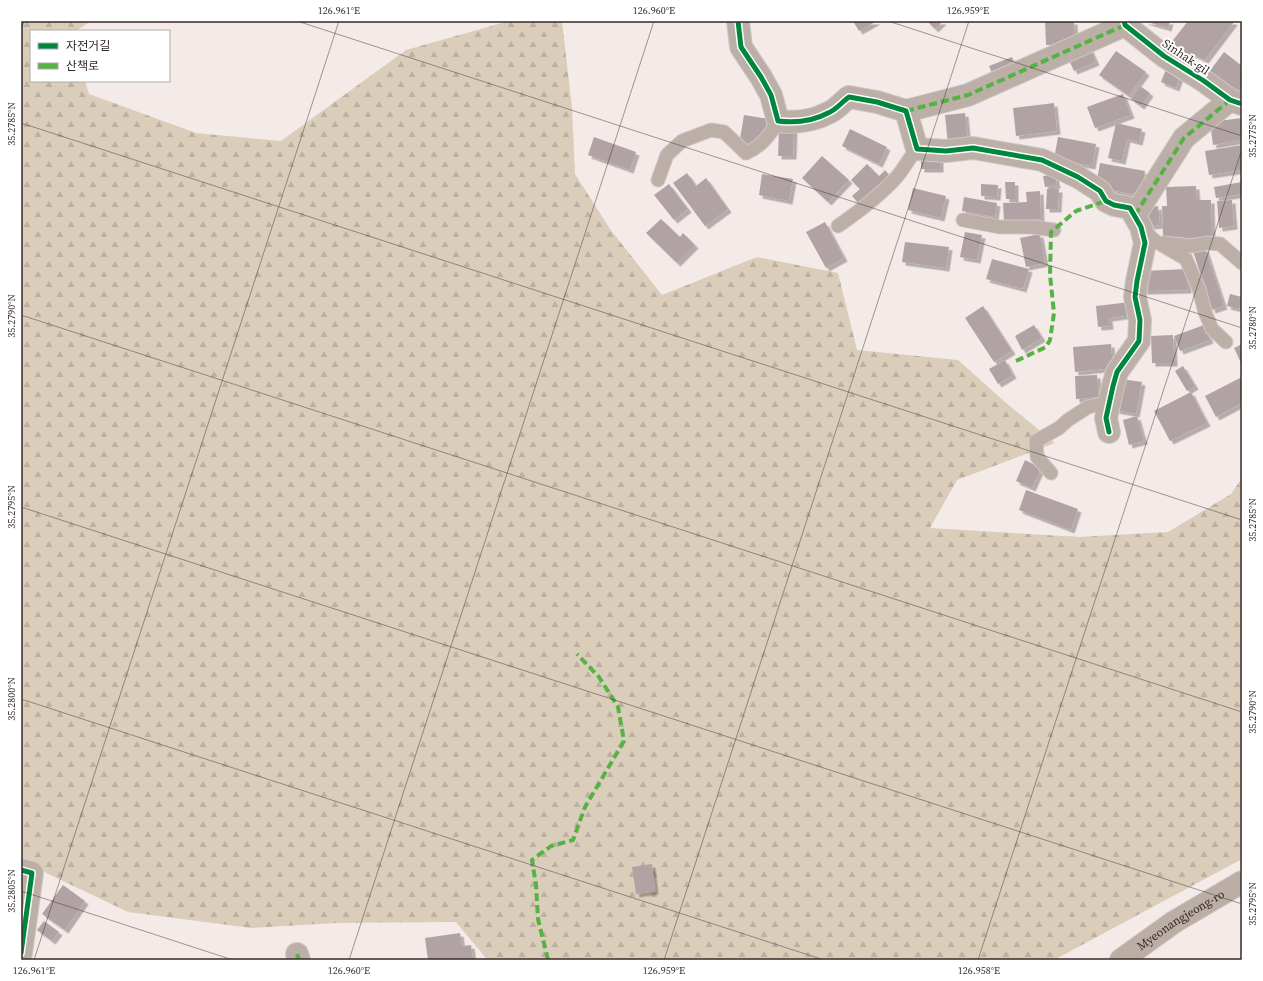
<svg xmlns="http://www.w3.org/2000/svg" width="1263" height="981" viewBox="0 0 1263 981" font-family="'Source Serif 4','Noto Sans KR',serif">
<style>
.forest{fill:url(#forest-firs)}
.building{fill:#b1a3a4;filter:url(#shadow)}
.lines{fill:none;stroke-linecap:round;stroke-linejoin:round}
.service-casing{stroke:#d1c8c6;stroke-width:15}
.minor-casing{stroke:#d1c8c6;stroke-width:24}
.secondary-casing{stroke:#d1c8c6;stroke-width:24}
.service{stroke:#bbafa7;stroke-width:13}
.minor{stroke:#bbafa7;stroke-width:22}
.secondary{stroke:#bbaea4;stroke-width:22}
.quiet{stroke:#56b245;stroke-width:4;stroke-dasharray:8 4;stroke-linecap:butt}
.cycleway-casing{stroke:#fff;stroke-width:8}
.cycleway{stroke:#00873e;stroke-width:5}
.ticks{fill:none;stroke:#362a27;stroke-width:1;stroke-opacity:0.45}
.labels{text-anchor:middle;stroke-width:4;stroke-linejoin:round;paint-order:stroke}
.street-label{font-size:12px;fill:#362a27;stroke:#fff}
.neatline{fill:none;stroke:#362a27;stroke-width:1.5}
.ticks-label{font-size:10px;text-anchor:middle;fill:#362a27}
</style>
<defs>
<pattern id="forest-firs" width="22" height="20" patternUnits="userSpaceOnUse"><rect width="22" height="20" fill="#dacebb"/><path d="M5 1l3.5 6h-7zM16 11l3.5 6h-7z" fill="#bcb1a1"/></pattern>
<filter id="shadow"><feDropShadow dx="3.5" dy="3.5" stdDeviation="0" flood-color="#0004"/></filter>
</defs>
<rect width="100%" height="100%" fill="#f4eae8"/>
<!-- forest -->
<polygon class="forest" points="21,21 91,21 76,31 31,31 31,81 85,81 89,94 196,133 281,141 406,50 509,21 562,21 572,108 575,174 610,229 662,295 757,257 838,273 857,350 958,360 1005,402 1055,443 957,480 930,528 1079,537 1168,532 1231,494 1242,478 1242,859 1054,960 485,960 485,957 456,922 336,923 251,928 128,912 21,861"/>
<!-- building -->
<g class="building">
<polygon points="853,21 877,21 859,31"/>
<polygon points="927,21 943,21 935,29"/>
<polygon points="1045,21 1074,21 1075,44 1046,45"/>
<polygon points="1144,21 1170,21 1168,28"/>
<polygon points="1188,21 1233,21 1234,22 1205,60 1192,54 1186,61 1167,48"/>
<polygon points="1089,46 1096,62 1074,71 1067,56"/>
<polygon points="1116,51 1146,72 1129,96 1099,75"/>
<polygon points="1224,52 1242,66 1242,91 1239,95 1209,72"/>
<polygon points="1012,57 1017,69 994,78 989,66"/>
<polygon points="1167,67 1181,73 1176,88 1161,82"/>
<polygon points="1140,86 1150,93 1141,106 1131,99"/>
<polygon points="1123,94 1131,115 1095,128 1087,107"/>
<polygon points="1054,103 1057,131 1016,136 1013,108"/>
<polygon points="965,113 968,143 948,145 945,115"/>
<polygon points="744,115 769,119 767,132 752,147 739,145"/>
<polygon points="1242,118 1242,140 1213,145 1210,122"/>
<polygon points="1116,123 1142,129 1139,142 1127,139 1122,161 1108,158"/>
<polygon points="779,129 794,129 793,156 778,156"/>
<polygon points="850,129 887,147 879,164 842,146"/>
<polygon points="594,137 636,152 630,170 588,155"/>
<polygon points="1058,137 1096,144 1092,166 1054,159"/>
<polygon points="1242,145 1242,170 1209,175 1205,151"/>
<rect x="921" y="155" width="19" height="14"/>
<polygon points="822,156 849,180 828,202 802,178"/>
<polygon points="1100,163 1145,171 1141,196 1105,189 1097,180"/>
<polygon points="867,164 879,176 885,170 892,178 862,207 852,196 860,189 851,180"/>
<polygon points="687,173 696,186 706,178 728,209 705,226 673,183"/>
<polygon points="762,174 793,179 789,201 759,195"/>
<polygon points="1055,174 1057,185 1045,187 1043,176"/>
<polygon points="1005,182 1015,182 1015,199 1006,199"/>
<polygon points="1242,182 1242,194 1216,198 1214,187"/>
<polygon points="669,184 688,209 674,220 654,195"/>
<polygon points="981,184 998,185 997,197 981,196"/>
<polygon points="1196,186 1197,200 1211,200 1212,240 1189,241 1182,237 1163,238 1162,206 1167,206 1166,187"/>
<polygon points="913,188 946,196 941,218 908,210"/>
<polygon points="1047,189 1059,189 1058,209 1046,209"/>
<polygon points="1040,191 1041,219 1004,222 1003,203 1027,202 1026,192"/>
<polygon points="964,197 997,203 995,217 962,211"/>
<polygon points="1232,200 1234,226 1219,228 1217,201"/>
<polygon points="1158,206 1160,225 1150,226 1148,208"/>
<polygon points="661,219 680,237 683,233 695,245 677,263 646,233"/>
<polygon points="825,222 844,258 826,268 806,232"/>
<polygon points="965,232 982,235 977,260 960,257"/>
<polygon points="1040,234 1045,263 1026,267 1020,238"/>
<polygon points="905,242 949,247 946,268 902,262"/>
<polygon points="1205,248 1224,306 1212,310 1193,251"/>
<polygon points="992,259 1029,269 1023,289 986,279"/>
<polygon points="1187,269 1188,290 1144,291 1143,271"/>
<polygon points="1230,294 1242,297 1239,309 1227,306"/>
<polygon points="1130,302 1131,315 1109,318 1110,326 1098,327 1096,306"/>
<polygon points="983,306 1012,351 994,362 965,318"/>
<polygon points="1034,325 1042,338 1022,350 1015,336"/>
<polygon points="1204,325 1210,340 1180,351 1174,336"/>
<polygon points="1173,335 1174,363 1152,363 1151,336"/>
<polygon points="1111,344 1113,368 1075,372 1073,347"/>
<polygon points="1242,344 1242,365 1234,348"/>
<polygon points="1005,360 1013,375 998,384 989,369"/>
<polygon points="1183,366 1195,386 1187,391 1175,371"/>
<polygon points="1097,375 1099,397 1076,399 1075,376"/>
<polygon points="1242,377 1242,403 1216,417 1205,396"/>
<polygon points="1121,379 1142,382 1136,414 1115,410"/>
<polygon points="1191,392 1207,423 1170,441 1154,411"/>
<polygon points="1137,416 1144,441 1129,445 1123,420"/>
<polygon points="1025,460 1041,468 1032,488 1016,481"/>
<polygon points="1026,490 1078,509 1071,530 1019,510"/>
<polygon points="652,864 655,891 636,894 632,867"/>
<polygon points="63,885 85,901 65,930 42,914"/>
<polygon points="44,921 59,932 52,941 37,930"/>
<polygon points="460,933 462,946 471,945 473,960 428,960 425,938"/>
</g>
<g class="lines">
<!-- service casing -->
<g class="service-casing">
<g id="service">
<path d="M658,180L667,155L682,141L711,130L724,132L746,153C761,147 770,136 778,121"/>
<polyline points="963,220 1000,227 1032,227 1054,230"/>
<path d="M838,226C858,212 878,197 894,180C903,171 908,159 917,149"/>
<polyline points="1144,230 1155,241 1186,259 1199,289 1205,312 1212,329 1226,342"/>
<polyline points="1164,243 1191,246 1208,243 1220,244 1242,263"/>
<polyline points="1051,473 1037,457 1036,441 1059,428 1068,420 1088,407 1110,402"/>
</g>
</g>
<!-- minor casing -->
<g class="minor-casing">
<g id="minor">
<path d="M738,21L741,47L761,77L771,95L778,121C794,123 813,121 828,113C836,110 842,102 849,97L877,102L906,111L917,149L946,151L973,148L1042,160L1078,177L1100,191L1106,201L1114,205L1130,208L1141,227L1145,243L1137,281L1135,297L1140,320L1139,341L1117,372L1113,386L1106,418L1109,432"/>
<polyline points="1124,21 1125,25 1164,56 1204,81 1230,100 1242,104"/>
<polyline points="906,111 968,95 1125,25"/>
<polyline points="1135,215 1184,138 1230,100"/>
<polyline points="21,870 32,873 21,953"/>
<polyline points="297,954 299,960"/>
</g>
</g>
<!-- secondary casing -->
<g class="secondary-casing">
<g id="secondary">
<path id="s1" d="M1121,960L1174,922L1242,882"/>
</g>
</g>
<!-- service -->
<use href="#service" class="service"/>
<!-- minor -->
<use href="#minor" class="minor"/>
<!-- secondary -->
<use href="#secondary" class="secondary"/>
<!-- quiet -->
<g class="quiet">
<polyline points="906,111 968,95 1125,25"/>
<polyline points="1135,215 1184,138 1230,100"/>
<polyline points="1016,361 1046,347 1050,340 1054,313 1050,275 1051,232 1076,211 1106,201"/>
<polyline points="297,954 299,960"/>
<polyline points="548,960 538,919 536,885 532,860 551,846 573,840 585,807 624,741 618,707 599,677 577,654"/>
</g>
<!-- cycleway casing -->
<g class="cycleway-casing">
<g id="cycleway">
<path d="M738,21L741,47L761,77L771,95L778,121C794,123 813,121 828,113C836,110 842,102 849,97L877,102L906,111L917,149L946,151L973,148L1042,160L1078,177L1100,191L1106,201L1114,205L1130,208L1141,227L1145,243L1137,281L1135,297L1140,320L1139,341L1117,372L1113,386L1106,418L1109,432"/>
<polyline points="1124,21 1125,25 1164,56 1204,81 1230,100 1242,104"/>
<polyline points="21,870 32,873 21,953"/>
</g>
</g>
<!-- cycleway -->
<use href="#cycleway" class="cycleway"/>
</g>
<!-- ticks -->
<path class="ticks" d="M297,21L1242,328M888,21L1242,136M21,31L24,21M21,123L1242,520M21,315L1242,712M21,507L1242,904M21,699L824,960M21,891L233,960M34,960L339,21M349,960L654,21M664,960L969,21M978,960L1242,149"/>
<g class="labels">
<!-- street labels -->
<g class="street-label">
<text transform="translate(1186 57) rotate(34)" y="4">Sinhak-gil</text>
<text dy="4" stroke="none"><textPath href="#s1" startOffset="72">Myeonangjeong-ro</textPath></text>
</g>
</g>
<!-- border -->
<rect width="1263" height="981" fill="none" stroke="#ffffff" stroke-width="44"/>
<!-- legend -->
<rect x="30" y="30" width="140" height="52" fill="#ffffff" stroke="#afaaa9"/>
<rect x="38" y="43" width="20" height="6" fill="#00873e" stroke="#afaaa9"/>
<text x="66" y="50" font-size="12" fill="#362a27">자전거길</text>
<rect x="38" y="63" width="20" height="6" fill="#56b245" stroke="#afaaa9"/>
<text x="66" y="70" font-size="12" fill="#362a27">산책로</text>
<rect x="22" y="22" width="1219" height="937" class="neatline"/>
<g class="ticks-label">
<text x="339" y="14">126.961°E</text>
<text x="654" y="14">126.960°E</text>
<text x="968" y="14">126.959°E</text>
<text transform="translate(11 124) rotate(-90)" y="4">35.2785°N</text>
<text transform="translate(1252 136) rotate(-90)" y="4">35.2775°N</text>
<text transform="translate(11 316) rotate(-90)" y="4">35.2790°N</text>
<text transform="translate(1252 328) rotate(-90)" y="4">35.2780°N</text>
<text transform="translate(11 507) rotate(-90)" y="4">35.2795°N</text>
<text transform="translate(1252 520) rotate(-90)" y="4">35.2785°N</text>
<text transform="translate(11 699) rotate(-90)" y="4">35.2800°N</text>
<text transform="translate(1252 712) rotate(-90)" y="4">35.2790°N</text>
<text transform="translate(11 891) rotate(-90)" y="4">35.2805°N</text>
<text transform="translate(1252 904) rotate(-90)" y="4">35.2795°N</text>
<text x="34" y="974">126.961°E</text>
<text x="349" y="974">126.960°E</text>
<text x="664" y="974">126.959°E</text>
<text x="979" y="974">126.958°E</text>
</g>
</svg>
